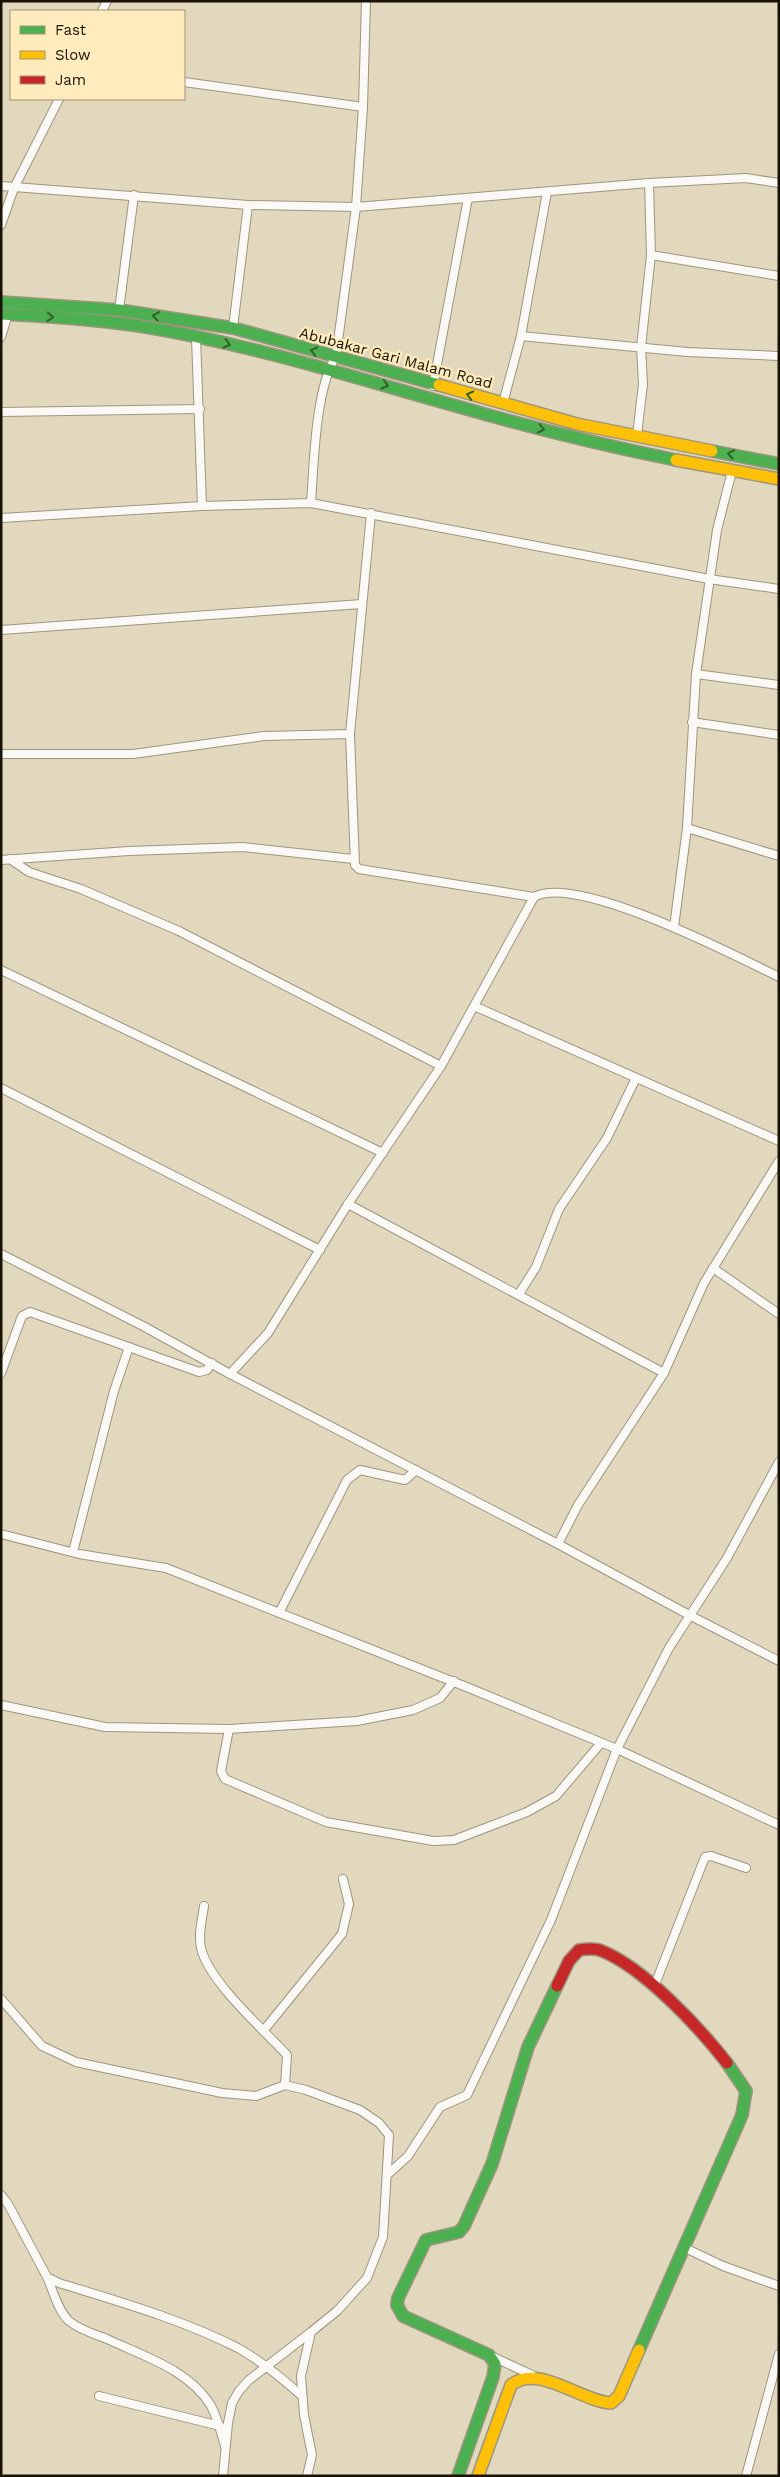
<svg xmlns="http://www.w3.org/2000/svg" width="780" height="2477" viewBox="0 0 780 2477" font-family="'Work Sans',sans-serif">
<style>
.lines{fill:none;stroke-linecap:round;stroke-linejoin:round}
.street-casing{stroke:#9d9580;stroke-width:10}
.fast-casing{stroke:#9d9580;stroke-width:14}
.slow-casing{stroke:#9d9580;stroke-width:14}
.jam-casing{stroke:#9d9580;stroke-width:14}
.street{stroke:#fbf9f5;stroke-width:8}
.fast{stroke:#4caf50;stroke-width:11}
.slow{stroke:#ffc107;stroke-width:11}
.jam{stroke:#c62828;stroke-width:11}
.oneway{stroke:#33612a}
.labels{text-anchor:middle;stroke-width:4.5;stroke-linejoin:round;paint-order:stroke}
.street-label{font-size:15px;fill:#1a1303;stroke:#ffebbb}
</style>
<rect width="100%" height="100%" fill="#e2d8bd"/>
<g class="lines">
<!-- street casing -->
<g class="street-casing">
<g id="street">
<polyline points="102,11 107,1"/>
<polyline points="184,82 363,107"/>
<polyline points="1,186 248,205 356,207 649,183 746,178 779,183"/>
<polyline points="1,225 14,188 59,99"/>
<polyline points="651,255 779,276"/>
<polyline points="119,310 134,195"/>
<polyline points="233,328 248,205"/>
<polyline points="521,336 687,352 779,356"/>
<polyline points="1,337 8,314"/>
<polyline points="196,337 202,506"/>
<polyline points="433,386 468,198"/>
<polyline points="503,403 521,336 547,192"/>
<polyline points="1,412 200,409"/>
<polyline points="637,435 643,384 641,347 651,255 649,183"/>
<path d="M311,503C314,463 315,390 336,356L356,207L363,107L366,1"/>
<polyline points="371,513 350,734 355,865 359,869 534,897"/>
<polyline points="1,518 202,506 311,503 709,579 779,589"/>
<polyline points="1,630 362,604"/>
<polyline points="696,674 779,685"/>
<polyline points="692,722 779,735"/>
<polyline points="1,754 133,754 264,736 350,734"/>
<polyline points="687,828 779,856"/>
<polyline points="10,859 29,872 81,889 179,931 441,1066"/>
<polyline points="1,860 129,851 243,847 353,859"/>
<polyline points="674,927 687,828 696,674 717,530 732,471"/>
<polyline points="1,970 383,1153"/>
<polyline points="474,1006 779,1141"/>
<polyline points="1,1088 320,1250"/>
<polyline points="779,1161 704,1283 664,1373 578,1505 558,1544 691,1616 779,1661"/>
<polyline points="348,1204 664,1373"/>
<path d="M1,1254L143,1326L230,1374L268,1333L348,1204L441,1066L534,897C576,873 734,955 779,977"/>
<polyline points="713,1268 779,1314"/>
<polyline points="519,1294 536,1267 559,1209 607,1138 636,1078"/>
<polyline points="1,1373 22,1316 30,1312 199,1372 207,1370 212,1363"/>
<polyline points="230,1374 558,1544"/>
<polyline points="1,1534 79,1554 166,1568 469,1688 617,1749 779,1825"/>
<polyline points="73,1552 114,1391 129,1347"/>
<polyline points="279,1613 347,1480 360,1470 405,1480 416,1470"/>
<polyline points="1,1705 105,1727 229,1729 357,1721 413,1710 440,1698 454,1681"/>
<polyline points="229,1729 221,1771 225,1779 326,1822 433,1841 454,1840 527,1812 556,1796 601,1743"/>
<path d="M204,1906C202,1920 198,1935 201,1948C209,1982 263,2029 287,2055L285,2085"/>
<polyline points="654,1987 705,1857 711,1856 746,1868"/>
<polyline points="1,1999 42,2046 76,2062 222,2093 256,2096 285,2085 306,2090 360,2110 379,2123 389,2135 383,2237 367,2278 337,2311 311,2332 301,2376 304,2415 312,2455 307,2476"/>
<polyline points="264,2030 342,1934 349,1904 343,1879"/>
<polyline points="387,2175 408,2156 440,2107 467,2095 551,1920 617,1749 669,1648 727,1558 779,1462"/>
<path d="M1,2195L8,2204L47,2277L59,2283C120,2302 181,2319 238,2348C261,2361 282,2378 302,2396"/>
<polyline points="685,2248 723,2266 779,2286"/>
<path d="M47,2277C53,2290 58,2311 69,2321C80,2330 94,2334 107,2339C143,2356 190,2370 211,2406C218,2419 221,2433 225,2446"/>
<polyline points="491,2356 532,2375"/>
<polyline points="99,2396 220,2426"/>
<polyline points="223,2476 228,2423 232,2403 239,2391 249,2380 311,2332"/>
<polyline points="746,2476 779,2354"/>
</g>
</g>
<!-- fast casing -->
<g class="fast-casing">
<g id="fast">
<polyline points="1,302 119,310 233,328 439,385"/>
<path d="M1,314C45,316 89,319 133,325C243,342 349,376 456,406C529,427 602,445 676,460"/>
<polyline points="712,451 779,464"/>
<polyline points="639,2350 742,2115 746,2091 727,2063"/>
<polyline points="458,2476 493,2377 495,2364 489,2355 403,2316 397,2305 398,2298 426,2240 459,2232 464,2226 492,2164 528,2047 557,1986"/>
</g>
</g>
<!-- slow casing -->
<g class="slow-casing">
<g id="slow">
<polyline points="439,385 577,424 712,451"/>
<polyline points="676,460 779,479"/>
<path d="M478,2476L511,2385C538,2363 580,2401 611,2403L619,2396L639,2350"/>
</g>
</g>
<!-- jam casing -->
<g class="jam-casing">
<path id="jam" d="M557,1986L569,1961L579,1950C586,1949 595,1948 602,1951C644,1968 699,2027 727,2063"/>
</g>
<!-- street -->
<use href="#street" class="street"/>
<!-- fast -->
<use href="#fast" class="fast"/>
<!-- slow -->
<use href="#slow" class="slow"/>
<!-- jam -->
<use href="#jam" class="jam"/>
</g>
<!-- one-way arrows -->
<defs><path id="oneway-chevron" d="M-2-3.5L2.5 0L-2 3.5" fill="none" stroke-width="1.6" stroke-linecap="round" stroke-linejoin="round" transform="scale(1.25)"/></defs>
<g class="oneway">
<use href="#oneway-chevron" transform="translate(156 316) rotate(-170)"/>
<use href="#oneway-chevron" transform="translate(50 317) rotate(4)"/>
<use href="#oneway-chevron" transform="translate(227 344) rotate(14)"/>
<use href="#oneway-chevron" transform="translate(314 351) rotate(-166)"/>
<use href="#oneway-chevron" transform="translate(385 385) rotate(16)"/>
<use href="#oneway-chevron" transform="translate(470 395) rotate(-166)"/>
<use href="#oneway-chevron" transform="translate(541 429) rotate(14)"/>
<use href="#oneway-chevron" transform="translate(731 454) rotate(-169)"/>
</g>
<g class="labels">
<!-- street labels -->
<g class="street-label">
<text transform="translate(396 358) rotate(15)" y="5">Abubakar Gari Malam Road</text>
</g>
</g>
<!-- border -->
<rect width="780" height="2477" fill="none" stroke="#1a1303" stroke-width="5"/>
<!-- legend -->
<rect x="10" y="10" width="175" height="90" fill="#ffebbb" stroke="#a39571"/>
<rect x="20" y="26" width="25" height="8" fill="#4caf50" stroke="#a39571"/>
<text x="55" y="35" font-size="15" fill="#1a1303">Fast</text>
<rect x="20" y="51" width="25" height="8" fill="#ffc107" stroke="#a39571"/>
<text x="55" y="60" font-size="15" fill="#1a1303">Slow</text>
<rect x="20" y="76" width="25" height="8" fill="#c62828" stroke="#a39571"/>
<text x="55" y="85" font-size="15" fill="#1a1303">Jam</text>
</svg>
